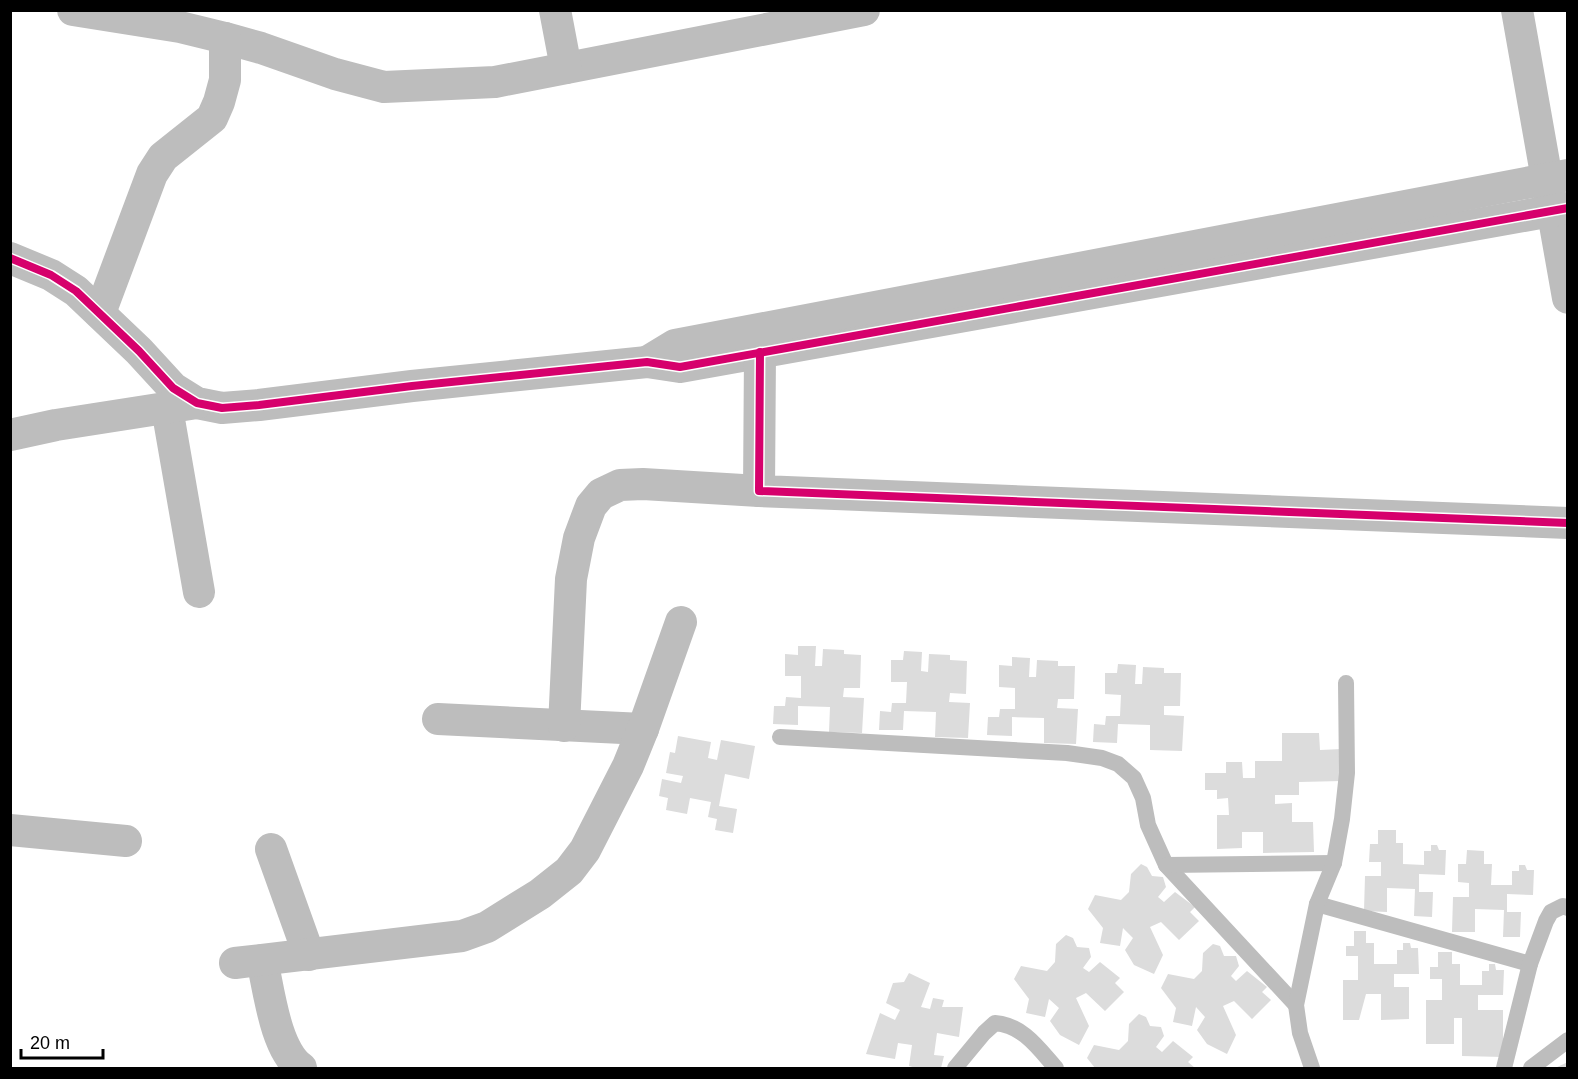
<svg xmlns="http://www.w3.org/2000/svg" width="1578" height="1079" viewBox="0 0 1578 1079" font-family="Arial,sans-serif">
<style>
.building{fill:#dcdcdc}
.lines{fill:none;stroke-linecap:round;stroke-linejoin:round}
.lane{stroke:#bdbdbd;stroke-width:16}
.street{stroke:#bdbdbd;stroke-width:32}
.cycleway-casing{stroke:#fff;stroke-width:11}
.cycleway{stroke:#d6006c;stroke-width:8}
</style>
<rect width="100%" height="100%" fill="#fff"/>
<!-- building -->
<g class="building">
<polygon points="798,646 816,646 815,666 822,666 823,649 844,650 844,654 861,655 860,688 844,688 843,697 864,698 862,733 829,732 830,707 798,706 798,725 773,724 774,706 785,706 786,697 801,698 801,676 785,676 785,654 798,655"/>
<polygon points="904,651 922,652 921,671 928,672 929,654 950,655 950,660 967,661 966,694 950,693 949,702 970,703 968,738 935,737 936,712 904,711 903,730 879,730 880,711 891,712 892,703 906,703 907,682 891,682 891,660 903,660"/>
<polygon points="1012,657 1030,658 1029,677 1036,677 1037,660 1058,661 1058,666 1075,666 1074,699 1058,699 1057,708 1078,709 1076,744 1044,743 1044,718 1012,717 1012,736 987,735 988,717 999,717 1000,709 1015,709 1015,688 999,687 999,665 1012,666"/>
<polygon points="1118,664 1136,665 1135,684 1142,684 1143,667 1164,668 1164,673 1181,673 1180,706 1164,706 1164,715 1184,716 1182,751 1150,750 1150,725 1118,724 1117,743 1093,742 1094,724 1105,725 1106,716 1120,716 1121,695 1105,694 1105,673 1117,673"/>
<polygon points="1282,733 1319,733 1320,750 1342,749 1342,781 1299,782 1299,795 1275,795 1275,804 1292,803 1292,822 1313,822 1314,852 1263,853 1263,832 1242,832 1242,848 1217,849 1217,815 1229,815 1228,798 1217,799 1217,790 1205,790 1205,773 1226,773 1226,762 1242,762 1243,778 1255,778 1255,761 1282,761"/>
<polygon points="678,736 711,742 708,758 717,760 721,740 755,746 749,779 725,774 719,806 737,809 733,833 715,830 717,819 708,817 711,802 690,798 687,814 666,810 668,798 659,796 662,779 681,783 683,776 666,773 670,752 675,753"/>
<polygon points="1378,830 1396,830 1396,843 1403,843 1403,864 1424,865 1424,851 1431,851 1431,845 1437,845 1439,850 1446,850 1445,875 1419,874 1419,892 1433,892 1432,917 1414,916 1415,889 1387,888 1387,912 1364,911 1365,876 1381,876 1381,862 1369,862 1370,844 1378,844"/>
<polygon points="1467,850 1484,851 1484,864 1492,864 1491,885 1512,885 1512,871 1519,871 1519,865 1525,865 1527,870 1534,870 1533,895 1507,894 1507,912 1521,912 1520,937 1503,937 1504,910 1475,909 1475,932 1452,932 1453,897 1469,897 1469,883 1458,882 1458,864 1466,864"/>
<polygon points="1141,864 1147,867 1152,876 1163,877 1166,887 1158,897 1164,902 1175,892 1195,907 1190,912 1199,921 1179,940 1161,922 1150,927 1163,955 1154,974 1134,965 1125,950 1133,938 1123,928 1120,946 1100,943 1103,928 1088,909 1095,895 1121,900 1129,892 1131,874"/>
<polygon points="1354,931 1366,931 1366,943 1374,943 1374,964 1397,964 1397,950 1403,950 1403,943 1410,943 1411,948 1418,948 1419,974 1394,974 1394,987 1409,987 1409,1019 1381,1020 1381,994 1366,994 1359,1020 1343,1020 1343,980 1358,980 1358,956 1346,956 1346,946 1354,946"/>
<polygon points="1066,935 1073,938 1077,947 1089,948 1091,957 1083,968 1089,972 1100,962 1120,978 1115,983 1124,992 1105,1011 1086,993 1076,998 1089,1026 1079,1045 1060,1035 1050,1021 1059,1008 1049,999 1045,1017 1026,1013 1029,999 1014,979 1021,966 1047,971 1055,962 1056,944"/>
<polygon points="1213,944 1220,946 1224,956 1236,956 1239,966 1231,976 1236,981 1247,971 1267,987 1262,992 1271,1000 1252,1019 1234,1001 1223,1006 1236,1035 1227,1054 1207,1044 1197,1030 1205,1017 1196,1007 1192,1026 1173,1022 1176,1008 1161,988 1168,974 1194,979 1202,971 1203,953"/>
<polygon points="1438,952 1452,952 1452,964 1460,964 1460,985 1482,985 1482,971 1489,971 1489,964 1495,964 1496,970 1504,970 1503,995 1478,995 1478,1010 1503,1010 1503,1057 1462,1056 1462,1018 1454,1018 1454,1044 1426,1044 1426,1000 1442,1000 1442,979 1430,979 1430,967 1438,967"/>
<polygon points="909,973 930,983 921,1007 930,1009 933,998 944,1000 942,1007 963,1007 959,1037 937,1033 934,1055 944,1056 941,1068 916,1068 909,1066 912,1045 898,1043 895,1059 866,1054 880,1013 895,1020 900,1010 886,1003 893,983 904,982"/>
<polygon points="1139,1014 1146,1017 1150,1026 1161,1027 1164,1036 1156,1047 1162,1052 1173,1041 1193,1057 1188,1062 1195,1068 1095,1068 1087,1058 1094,1045 1119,1050 1128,1041 1129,1024"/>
<polygon points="1568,1062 1568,1068 1555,1068"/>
</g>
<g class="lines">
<!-- lane -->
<g class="lane">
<polyline points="780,737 1067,753 1102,758 1118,764 1134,778 1143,798 1148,825 1166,865 1296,1005"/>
<polyline points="1166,865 1334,863"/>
<polyline points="1317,904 1530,964"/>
<path d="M955,1068L984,1033L995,1023C1023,1025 1039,1049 1056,1068"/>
<polyline points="1312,1068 1300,1033 1296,1005 1317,904 1334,863 1342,819 1347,773 1346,683"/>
<polyline points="1504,1068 1530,964 1546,921 1551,912 1563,906 1568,908"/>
<polyline points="1531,1068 1568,1040"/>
</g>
<!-- street -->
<g class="street">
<polyline points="73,10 180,27 225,38 261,48 335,74 384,87 495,82 864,10"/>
<polyline points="555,10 566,68"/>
<polyline points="1517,10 1568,298"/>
<polyline points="10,258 51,275 76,291 139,351 173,388 197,403 222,408 259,405 412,386 647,362 680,367 1568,208"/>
<polyline points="100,313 152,174 163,157 212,118 219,102 225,80 225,38"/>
<polyline points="760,352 759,491 1568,523"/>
<polyline points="647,362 675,345 1568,175"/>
<polyline points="167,408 199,592"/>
<polyline points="10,435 56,425 197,403"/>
<polyline points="438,719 643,729"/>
<polyline points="564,726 571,579 579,538 591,506 601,494 620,485 643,484 759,491"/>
<polyline points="10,830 126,841"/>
<polyline points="271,849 309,955"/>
<path d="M262,960C269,990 275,1049 301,1068"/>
<polyline points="235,963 462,936 487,927 540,894 569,871 585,850 628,766 643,729 681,622"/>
</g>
<!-- cycleway casing -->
<g class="cycleway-casing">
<g id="cycleway">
<polyline points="10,258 51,275 76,291 139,351 173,388 197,403 222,408 259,405 412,386 647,362 680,367 1568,208"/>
<polyline points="760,352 759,491 1568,523"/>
</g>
</g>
<!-- cycleway -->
<use href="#cycleway" class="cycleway"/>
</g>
<!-- border -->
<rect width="1578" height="1079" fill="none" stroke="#000000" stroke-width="24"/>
<!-- scale -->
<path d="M21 1049v9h82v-9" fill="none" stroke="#000000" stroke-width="3"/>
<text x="30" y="1049" font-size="18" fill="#000000" stroke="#ffffff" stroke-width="4.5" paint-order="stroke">20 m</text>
</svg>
